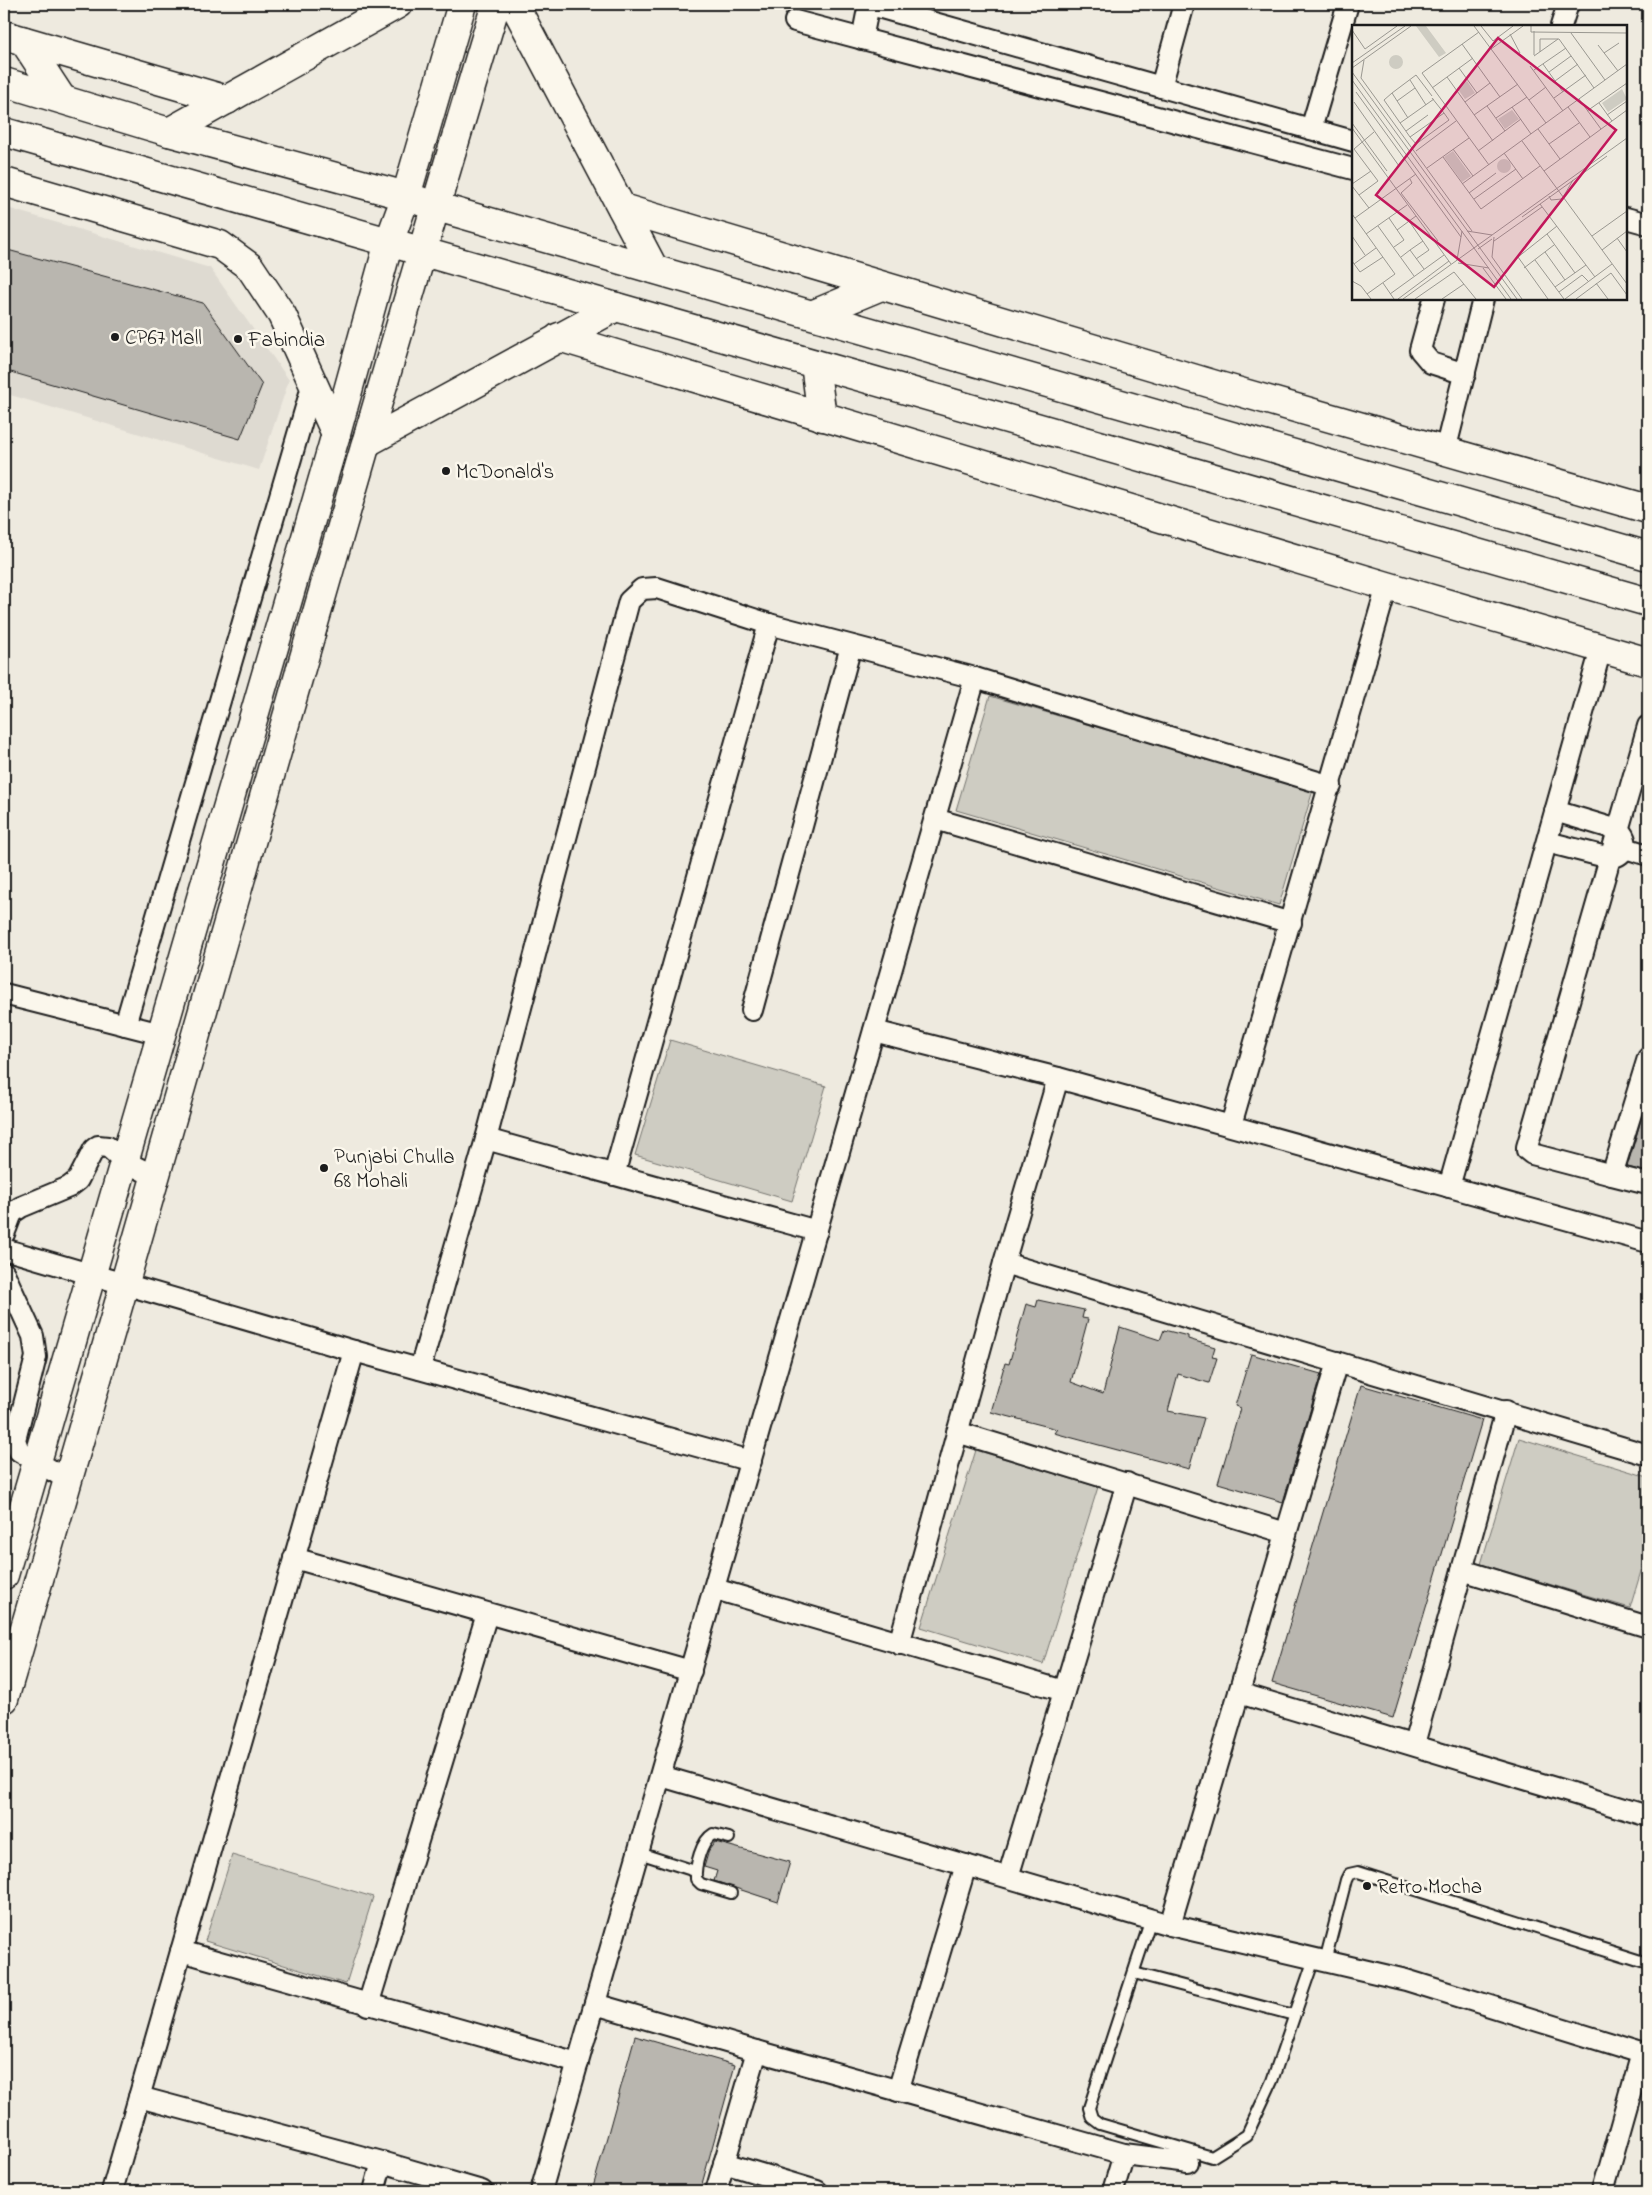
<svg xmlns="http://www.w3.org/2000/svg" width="1652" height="2195" viewBox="0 0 1652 2195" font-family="'Indie Flower',sans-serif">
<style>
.built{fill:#dedad1}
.green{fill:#ceccc2;stroke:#75746f}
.building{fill:#b9b6af;stroke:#1c1c1c}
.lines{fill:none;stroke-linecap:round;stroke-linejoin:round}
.lane-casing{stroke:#1c1c1c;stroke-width:14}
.street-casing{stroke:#1c1c1c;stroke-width:24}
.secondary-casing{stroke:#1c1c1c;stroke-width:31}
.primary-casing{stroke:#1c1c1c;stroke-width:31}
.lane{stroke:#fbf7ec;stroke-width:10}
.street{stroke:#fbf7ec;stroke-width:20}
.secondary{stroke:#fbf7ec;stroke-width:28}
.primary{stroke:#fbf7ec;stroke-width:28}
.poi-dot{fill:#1c1c1c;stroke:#fbf7ec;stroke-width:2}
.labels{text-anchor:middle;stroke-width:5;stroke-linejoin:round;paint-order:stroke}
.poi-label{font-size:21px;fill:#1c1c1c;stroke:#fbf7ec;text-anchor:start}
.inset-road{fill:none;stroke:#9a9891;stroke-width:1}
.view{fill:#c2185b;fill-opacity:0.15;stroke:#c2185b;stroke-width:2.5}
.inset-edge{fill:none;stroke:#1c1c1c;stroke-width:2.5}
</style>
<rect width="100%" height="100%" fill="#eeeadf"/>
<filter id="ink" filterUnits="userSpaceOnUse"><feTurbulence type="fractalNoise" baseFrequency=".02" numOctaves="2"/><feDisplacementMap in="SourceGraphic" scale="10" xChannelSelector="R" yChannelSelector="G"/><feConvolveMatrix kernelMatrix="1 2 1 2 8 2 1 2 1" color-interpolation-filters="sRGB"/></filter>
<g filter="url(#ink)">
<!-- built -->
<polygon class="built" points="4,207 210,268 289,380 259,470 4,393"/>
<!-- green -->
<g class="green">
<polygon points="990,696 1313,790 1279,905 956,810"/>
<polygon points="670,1040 826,1086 792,1201 635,1155"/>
<polygon points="1519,1438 1648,1477 1648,1548 1630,1608 1481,1564"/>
<polygon points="976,1450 1098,1487 1043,1664 921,1627"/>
<polygon points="232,1855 373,1897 346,1984 205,1941"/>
</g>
<!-- building -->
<g class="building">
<polygon points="4,249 203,303 262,385 240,439 4,370"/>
<polygon points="1647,1100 1648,1100 1648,1172 1627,1167"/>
<polygon points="1038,1300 1084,1310 1082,1318 1088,1319 1071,1382 1103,1394 1120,1327 1160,1340 1164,1330 1188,1336 1188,1339 1215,1347 1212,1357 1217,1358 1209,1383 1178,1374 1168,1411 1204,1418 1189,1469 1054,1433 1057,1429 991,1412 1005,1363 1009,1364 1026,1304 1036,1307"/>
<polygon points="1251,1354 1321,1374 1283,1502 1218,1483 1240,1408 1235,1406"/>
<polygon points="1361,1385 1482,1420 1393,1718 1272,1683"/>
<polygon points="715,1842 790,1862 778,1902 714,1881 717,1871 704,1867 709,1850"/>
<polygon points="635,2036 735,2065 700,2191 592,2191"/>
</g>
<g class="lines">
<!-- lane casing -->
<g class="lane-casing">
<g id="lane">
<path d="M729,1838L713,1834C701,1841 695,1866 696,1879L701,1884L731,1893"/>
<polyline points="639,1853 695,1871"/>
<polyline points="1151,1919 1089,2108 1092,2118 1100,2124 1212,2157 1247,2135 1272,2081 1314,1959"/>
<polyline points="1325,1961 1346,1880 1349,1874 1358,1872 1648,1963"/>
<polyline points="1134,1973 1294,2015"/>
</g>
</g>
<!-- street casing -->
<g class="street-casing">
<g id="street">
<polyline points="867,4 1353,141"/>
<polyline points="795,21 1353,169"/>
<polyline points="1561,26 1568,4"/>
<polyline points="862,39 869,4"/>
<polyline points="1161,87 1184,4"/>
<polyline points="1311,129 1348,4"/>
<polyline points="1626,218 1648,224"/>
<polyline points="1434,299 1420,350 1431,363 1465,374"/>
<polyline points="1445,451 1483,299"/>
<polyline points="935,819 1291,923"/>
<path d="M1547,842L1610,858C1626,856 1631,840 1618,830L1555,811"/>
<polyline points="1625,848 1648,855"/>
<polyline points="4,994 161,1034"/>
<polyline points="752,1010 851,646"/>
<polyline points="125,1025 313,383"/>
<polyline points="874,1031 1058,1078 1648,1242"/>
<polyline points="1648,1058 1612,1175 1648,1184"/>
<polyline points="1231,1125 1387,586"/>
<polyline points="486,1139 817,1231"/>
<polyline points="614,1175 769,624"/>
<polyline points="1612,1175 1532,1154 1527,1150 1527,1147 1648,726"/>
<polyline points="1449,1187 1601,649"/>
<polyline points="4,1234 12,1213 21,1207 69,1187 78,1180 94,1149 98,1146 108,1147 124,1161 156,1177"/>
<polyline points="4,1249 354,1351 751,1461"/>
<polyline points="1004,1263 1648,1455"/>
<polyline points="4,1273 33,1336 36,1357 15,1440 19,1451 68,1480"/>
<polyline points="420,1369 486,1139 629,601 642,589 657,588 769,624 975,678 1331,786"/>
<polyline points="957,1432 1286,1533"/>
<polyline points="294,1558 691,1671"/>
<polyline points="1462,1570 1648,1627"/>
<polyline points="715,1589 1064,1691"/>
<polyline points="899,1644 1004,1263 1058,1078"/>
<polyline points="1239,1693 1648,1816"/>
<polyline points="1414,1744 1506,1411"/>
<polyline points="661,1776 1170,1925 1406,1980 1648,2055"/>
<polyline points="1008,1877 1127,1483"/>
<polyline points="1170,1925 1337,1362"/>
<polyline points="181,1951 578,2063"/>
<polyline points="595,2004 757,2051 1124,2154 1188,2162"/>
<polyline points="368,2005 487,1614"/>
<polyline points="898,2091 966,1865"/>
<polyline points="139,2097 382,2162 482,2191"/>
<polyline points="724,2163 817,2191"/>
<polyline points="112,2191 354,1351"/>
<polyline points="374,2191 382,2162"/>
<polyline points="541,2191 975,678"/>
<polyline points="716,2191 757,2051"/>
<polyline points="1113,2191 1124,2154"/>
<polyline points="1603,2191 1642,2053"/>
</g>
</g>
<!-- secondary casing -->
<g class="secondary-casing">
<g id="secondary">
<polyline points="4,35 227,100"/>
<polyline points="4,182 220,245 250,267 282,315 336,434"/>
<polyline points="622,208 1219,386 1648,509"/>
<polyline points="559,337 1387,586 1648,662"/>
<polyline points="4,1575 336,434 389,242 406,196 462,4"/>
<path d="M4,1699C170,1135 326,567 496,4"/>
</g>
</g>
<!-- primary casing -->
<g class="primary-casing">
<g id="primary">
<polyline points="514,4 654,269"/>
<polyline points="24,41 62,99"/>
<polyline points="4,82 169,132 406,196 434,206 1648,556"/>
<polyline points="4,132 1648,602"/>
<polyline points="169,132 398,4"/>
<polyline points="814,314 881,286"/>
<polyline points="815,364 822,417"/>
<polyline points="366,443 616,307"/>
</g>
</g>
<!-- lane -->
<use href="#lane" class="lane"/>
<!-- street -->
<use href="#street" class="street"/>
<!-- secondary -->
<use href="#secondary" class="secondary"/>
<!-- primary -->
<use href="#primary" class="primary"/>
</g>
</g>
<!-- markers -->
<g class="poi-dot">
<circle cx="115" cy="337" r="5"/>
<circle cx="238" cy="339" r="5"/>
<circle cx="446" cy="471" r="5"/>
<circle cx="324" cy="1168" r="5"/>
<circle cx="1367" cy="1886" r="5"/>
</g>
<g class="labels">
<!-- poi labels -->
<g class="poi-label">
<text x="125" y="344">CP67 Mall</text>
<text x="248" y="346">Fabindia</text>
<text x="456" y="478">McDonald's</text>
<text x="334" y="1163">Punjabi Chulla<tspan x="334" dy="24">68 Mohali</tspan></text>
<text x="1377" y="1893">Retro Mocha</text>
</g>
</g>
<!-- overview -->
<g transform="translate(1352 25)">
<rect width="275" height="275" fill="#eeeadf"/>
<path d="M64,1H74L94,28L87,32ZM37 37a7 7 0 1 1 14 0a7 7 0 1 1-14 0ZM115,56L123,68L113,74L105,63ZM270,64L275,74L256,87L250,78ZM160,85L167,94L153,104L146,94ZM101,126L119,151L110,157L92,132ZM145 141a7 7 0 1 1 14 0a7 7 0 1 1-14 0Z" fill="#ceccc2"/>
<path class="inset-road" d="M122,1L194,98M129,1L141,16L161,1M179,1V7L275,8M0,5L13,24L45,1M127,7L70,48L137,140M219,8L253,55M158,9L168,28M110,19L148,72M246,20L266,46M139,24L171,1M188,27V14H207L242,63M252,28L267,18M182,30V6M182,31L206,14M12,35L9,53L120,206M0,38L53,1M191,39L211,67M178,41L211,86M0,43L59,1M107,43L125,68M182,45L214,23M0,47L165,274M197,47L219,31M95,52L141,116M0,55L159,274M58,55L74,80M203,56L226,39M80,63L121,33M4,67L109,212M40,68L32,75L58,112L92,88L80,73M202,73L234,50M227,74L249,104M177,75L194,62M45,76L63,63M2,77L47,141M113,77L138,58M247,78L260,96M135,81L153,106M160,82L179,109M216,82L238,112M235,86L275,58M122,90L166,59M255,90L275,76M56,93L40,68L64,50L80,71M144,93L175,72M0,98L35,146M48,98L82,74M0,103L99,239M186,104L208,134M54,106L76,90M58,112L64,119L97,95L92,88M170,116L275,259M197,119L227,98M101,124L121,151M64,126L104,96M126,126L169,94M152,128L171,154M91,132L129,184L188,141M75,143L117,113M192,146L275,85M58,154L60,158L49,168L86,216M0,159L19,146M110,159L275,39M0,161L17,183M117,168L144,148M7,170L26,156L2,124L22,107M197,171L199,175L210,174L221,155M122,174L164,144M188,179L243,252M0,189L43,249L15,269M170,192L255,131M3,193L64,149M37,193L52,215L42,222M57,196L77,225L64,234M26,201L62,251M45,205L64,191M115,206L140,210M14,209L55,180M195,209L223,248M0,211L13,230M240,211L275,186M142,212L140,232L170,274M265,213L275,227M142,216L190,182M126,224L140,214M58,225L71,216M250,225L275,206M193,227L213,255M49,232L58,225L72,244M105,235L110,206M183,235L212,274M0,236L8,247L31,232M106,238L137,243M2,239L24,223M131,243L154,274M172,243L202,220M0,256L9,261L19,274M31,258L42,274M244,258L256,274M203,262L234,240M207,267L230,250L237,257M38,269L92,230M46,274L97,236M51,274L275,113M63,274L102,247L124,274M90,274L112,259M196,274L166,232L205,201M213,274L260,239M224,274L259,248L275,270"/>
<path class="view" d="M146,13L264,105L142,262L24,170Z"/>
<rect width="275" height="275" class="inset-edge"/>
</g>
<!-- margin -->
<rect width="1652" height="2195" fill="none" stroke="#fbf7ec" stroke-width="20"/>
<rect x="10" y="10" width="1632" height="2175" fill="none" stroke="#1c1c1c" stroke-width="2" filter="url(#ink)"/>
</svg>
